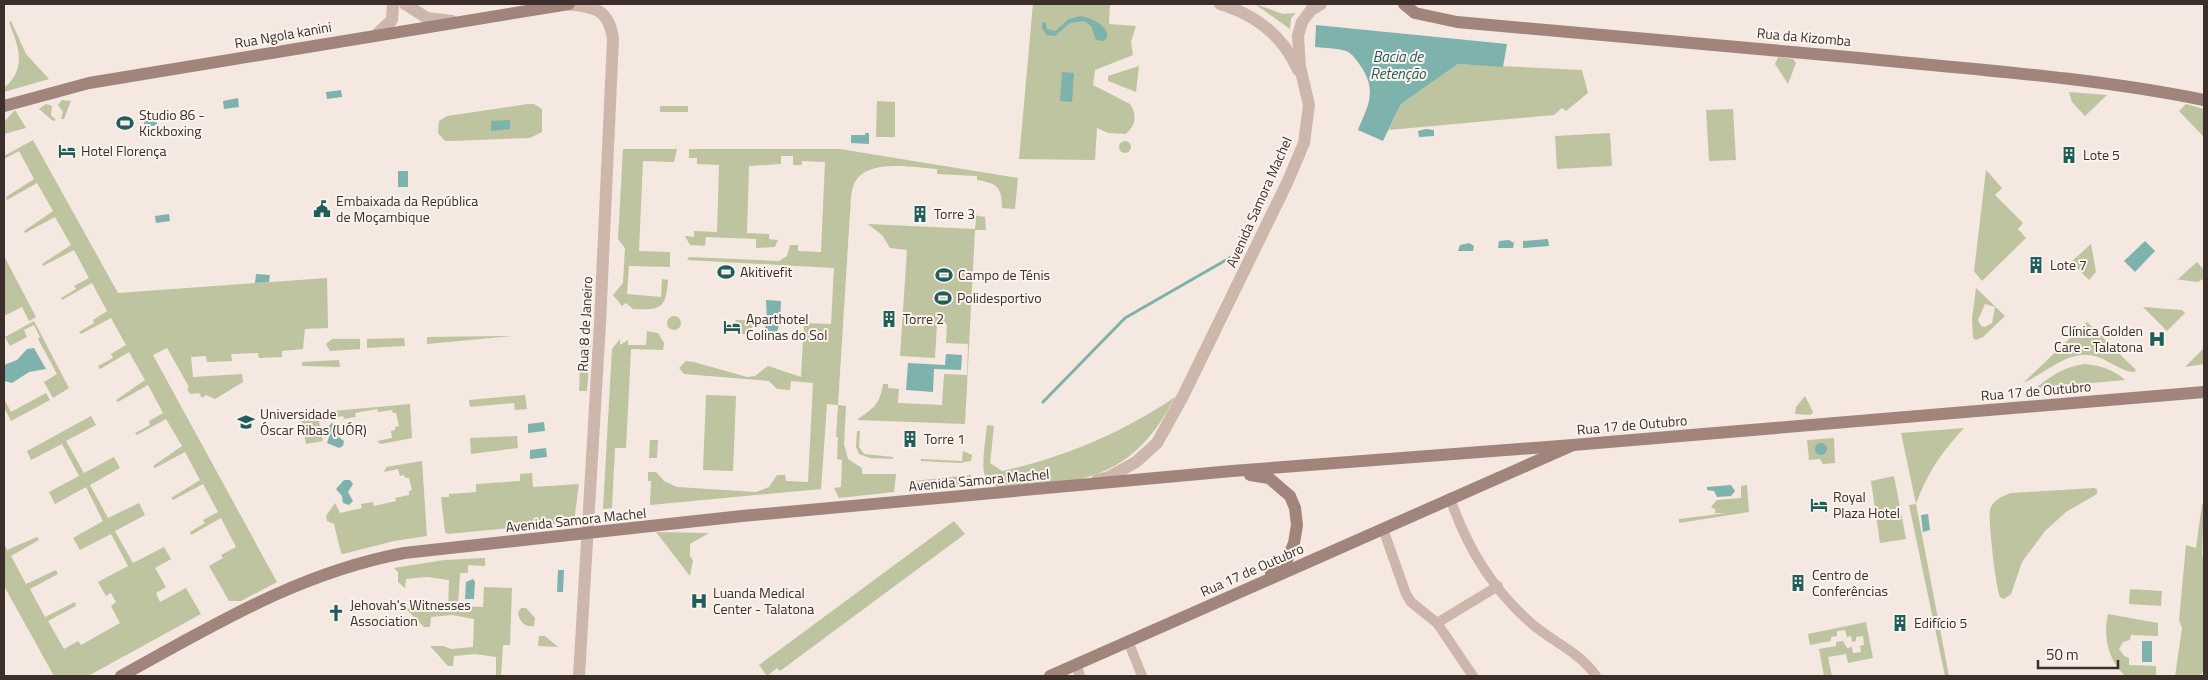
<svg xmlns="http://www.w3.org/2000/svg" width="2208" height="680" viewBox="0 0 2208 680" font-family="'Titillium Web',sans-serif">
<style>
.green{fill:#bdc49f;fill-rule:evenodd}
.water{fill:#7eb2ad}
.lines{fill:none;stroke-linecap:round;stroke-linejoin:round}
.stream{stroke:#7eb2ad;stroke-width:3}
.minor{stroke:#cdb6ab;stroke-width:10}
.tertiary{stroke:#cdb6ab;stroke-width:12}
.secondary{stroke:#a1857c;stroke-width:12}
.labels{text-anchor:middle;stroke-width:4;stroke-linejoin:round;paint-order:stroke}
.street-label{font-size:14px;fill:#3b2e2b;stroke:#fbf3ed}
.poi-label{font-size:14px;fill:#3b2e2b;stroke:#fbf3ed;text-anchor:start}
.water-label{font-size:15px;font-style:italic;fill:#1f5e59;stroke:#fbf3ed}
</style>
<rect width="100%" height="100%" fill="#f4e8e0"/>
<!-- green -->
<g class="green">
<path d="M1033,4H1110L1109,24L1136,26L1131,42L1133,55L1095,70L1093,85L1130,104C1138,115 1135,126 1126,134L1108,133L1097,128L1095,160L1019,159Z"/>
<polygon points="1255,4 1283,14 1296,13 1291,18 1290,29"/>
<path d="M11,21L26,54L49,79L4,92V88C28,68 18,46 9,22Z"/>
<polygon points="1778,57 1793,59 1796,63 1788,84 1775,64"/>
<polygon points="1458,64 1582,70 1588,93 1566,111 1562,108 1554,115 1389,130 1401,104"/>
<polygon points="1139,66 1136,92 1108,81 1108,76"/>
<polygon points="2069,92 2107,95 2085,116 2072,102"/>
<polygon points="62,100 71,101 64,119 61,119 63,112 58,105"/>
<polygon points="877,101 895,102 895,137 876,137"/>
<polygon points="46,104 52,106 51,115 56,120 53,121 39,109"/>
<polygon points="528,104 534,104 542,109 542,132 530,138 451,141 445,141 438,133 439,121 447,116"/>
<polygon points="2186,104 2204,109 2204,137 2179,111"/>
<rect x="660" y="106" width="28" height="6"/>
<polygon points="1733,109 1736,160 1709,161 1706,110"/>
<polygon points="15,110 26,128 4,134 4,122"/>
<polygon points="1610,133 1612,166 1557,169 1555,136"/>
<polygon points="33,140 118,293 327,278 328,328 305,329 303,349 282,351 282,357 259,358 258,353 231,354 232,361 207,362 206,356 191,357 193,377 242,374 243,382 215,399 206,395 202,398 199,393 190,394 187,389 189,387 167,348 153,355 277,582 241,601 229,601 209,566 223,558 221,555 236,547 221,518 191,535 190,532 205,523 203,520 218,512 203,484 173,500 171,498 200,480 185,452 155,468 153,466 182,446 166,419 137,435 135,433 150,425 149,421 163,413 148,385 118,402 116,400 145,380 129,352 100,369 98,366 113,358 111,354 126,345 111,318 81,334 79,332 94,323 93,320 107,311 92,283 62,300 61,298 76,289 74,286 89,278 74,250 43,266 42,264 71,245 55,217 25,233 24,231 53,211 37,183 7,200 6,197 34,179 19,151 4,159 4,156"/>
<circle cx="1125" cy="147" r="6"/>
<path d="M623,149H677L674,162L643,161L639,251L670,252V267L629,266L627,294L661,297L662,279L668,280C666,309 661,310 633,309L626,303L622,306L613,295L623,283L625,248L618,239Z"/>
<path d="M689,149H840L1018,178L1015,209L1002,208C1002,187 997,183 977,180V176L937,174V169C914,168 869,158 855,182C850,191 851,203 850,213L838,405L846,406L844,444L848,459L862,468V474H896L894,492L839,498L834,488L841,487L842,460L837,459L838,437H836L838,405L827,404L821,489L650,505L651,481H648V472H656L664,481L677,487L756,492L769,487L777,475H785L786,481L808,482L813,383L791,381L790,390L777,389L769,381L684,374L679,368L686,361L694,362L747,377L755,376L768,366L801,377L804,323L831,324L834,268L687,260L689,257L779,261L787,256L790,245H798V251L821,252L825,162L802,161V165H793V156H781V164L749,166L747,233L769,234V239L778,240L775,247L756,248V239L706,237L705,246L690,245L685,236L694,237V231L717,232L719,165L697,164V158H689Z"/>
<polygon points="1986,170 2002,188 1995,195 2023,223 2018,229 2026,238 1982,281 1974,271"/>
<path d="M973,215L985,217L986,230H975L965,424L857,420C873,408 880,405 883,384H888V388L899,389L898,403L942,405L944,374L967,375L968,344L946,343L947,324H937L935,358L900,356L907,250L890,248L882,235L868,224L975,229L976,219H973Z"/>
<polygon points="2091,244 2096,272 2089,280 2071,262"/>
<polygon points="4,256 36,317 29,321 22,307 4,316"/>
<polygon points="2197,262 2204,270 2203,279 2198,282 2174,279 2178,279"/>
<path d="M1976,288L2005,316L1983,337L1976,340L1973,338L1972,319ZM1985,304L1995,307L1992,323L1985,327L1981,326L1978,320Z"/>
<polygon points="2143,307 2182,310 2185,313 2167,331"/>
<circle cx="674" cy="323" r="7"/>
<polygon points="736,320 755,320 749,336 731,330"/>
<polygon points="34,321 69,388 53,398 44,382 57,374 38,339 40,337 34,325 24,330 27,337 10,346 5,337"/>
<path d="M2087,322L2136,370L2134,372C2123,372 2109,361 2098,357C2070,347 2047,373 2023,383Z"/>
<polygon points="647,331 658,333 664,343 663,350 631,349 626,448 615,448 612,508 603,509 612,349 620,339 620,345 628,340 628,345 646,345"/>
<polygon points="512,336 427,344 427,337"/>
<polygon points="404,338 405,346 367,348 367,339"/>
<polygon points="332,339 360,339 360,349 330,351 326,344"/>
<polygon points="581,340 591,340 587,391 579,391"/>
<polygon points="2204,348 2204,364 2185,367"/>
<polygon points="339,360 340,367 302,366 302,362"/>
<path d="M2085,364C2101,366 2113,369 2125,380L2036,388C2052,375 2064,367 2085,364Z"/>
<polygon points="46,393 50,400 11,421 4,407 4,399 11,412"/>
<polygon points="525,395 527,409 515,410 514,403 470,407 469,400"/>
<polygon points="706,395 736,396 733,471 703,470"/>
<polygon points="1805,396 1813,412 1811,415 1795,414 1796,407"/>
<path d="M1175,397C1140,465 1099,483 1024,486C1010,487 994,492 986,478C980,469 986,437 987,425L994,426L990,463L1002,471C1065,457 1122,433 1175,397Z"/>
<polygon points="410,404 412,438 381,444 377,441 392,438 391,431 395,430 395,427 399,426 396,413 393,413 392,410 378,412 377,409 355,413 356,417 344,419 343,416 319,421 323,441 306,444 300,414"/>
<polygon points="91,416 96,425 66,441 84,473 114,457 120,468 90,485 108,518 139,503 145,515 115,531 133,563 164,547 171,559 155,568 166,587 156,593 160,602 186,588 201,614 88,676 54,676 4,586 4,543 7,550 37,537 39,540 11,556 26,584 56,570 58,574 30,589 45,617 75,602 76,606 48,621 64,649 78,641 81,645 120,623 111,606 116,602 111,593 106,596 98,582 128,566 111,534 80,550 73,538 103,521 86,487 55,504 49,492 79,476 62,444 31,460 27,451"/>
<path d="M1964,428C1941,453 1928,472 1916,504L1949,676H1945L1909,505L1916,504L1901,433Z"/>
<polygon points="857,431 860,431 859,447 864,454 893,457 893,459 870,458 859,454 856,447"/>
<polygon points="517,436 518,448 471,454 470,438"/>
<polygon points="1834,438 1835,463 1823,464 1820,459 1809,460 1807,440"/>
<polygon points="650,440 658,440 657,458 649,458"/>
<polygon points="963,451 972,455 971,461 960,463 921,461 921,459 962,461"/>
<polygon points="422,461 427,536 394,541 343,554 341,553 334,524 327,521 326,516 335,503 340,513 362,508 361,504 373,502 374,506 396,501 395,498 409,495 409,491 412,490 409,478 405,478 404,475 400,476 398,469 384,472 386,467"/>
<polygon points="532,473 533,487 579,484 574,522 448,534 445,532 441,497 449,497 449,494 476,492 476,484 520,481 520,474"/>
<polygon points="971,475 971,481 964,487 914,492 914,481"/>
<polygon points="1894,476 1906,539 1880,543 1871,481"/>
<polygon points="1747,485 1749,512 1679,523 1679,519 1726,513 1714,513 1716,510 1711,507 1717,500 1741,498 1741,486"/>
<path d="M2094,488L2097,489V494L2066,512L2045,531L2022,562L2011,594L2004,599L2000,597C1996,590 1988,519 1990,510C1992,501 2002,496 2011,493Z"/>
<polygon points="2202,504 2204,505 2202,555 2204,557 2204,671 2200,676 2175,676 2182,628 2179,620 2186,545 2196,548"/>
<polygon points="954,521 965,534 780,671 777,668 767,676 759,665"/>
<polygon points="656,532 709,533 690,544 690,556 693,560 690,576"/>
<polygon points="485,558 485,566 468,565 468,573 460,573 458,606 483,607 484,587 512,588 510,645 503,645 501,676 496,676 496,657 475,654 454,656 453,666 448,666 430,646 443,646 451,649 473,647 474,619 452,615 431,617 430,627 424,627 405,608 426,611 448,609 449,580 427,577 406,579 405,588 398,582 398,572 394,568 444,560"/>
<polygon points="2130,589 2162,591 2161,606 2129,604"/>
<path d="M521,608H526L535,618L534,626C525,628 519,621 518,613Z"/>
<path d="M2108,614L2158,623V636L2131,635L2130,640L2123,642L2119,649L2124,656L2129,658V665L2156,666V676H2125C2108,658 2103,639 2108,614Z"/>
<polygon points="1866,622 1873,658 1848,663 1846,654 1828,657 1832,676 1824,676 1819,649 1836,646 1836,642 1843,641 1847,648 1852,647 1853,653 1861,652 1860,646 1864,645 1863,636 1856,637 1856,641 1852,642 1851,636 1847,637 1845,630 1837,631 1837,636 1831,637 1831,641 1810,645 1808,634"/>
<polygon points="539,636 545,636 558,647 538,646"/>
</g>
<!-- water -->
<g class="water">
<path d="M1081,16C1091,18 1110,26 1107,38L1103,41L1096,40L1091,26L1084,21L1070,23L1055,36L1047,35L1042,29V22L1046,23L1047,29L1055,31L1069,19Z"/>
<path d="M1316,25L1507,44L1503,67L1458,64L1401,104L1383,141L1358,130C1368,106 1377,92 1362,68C1358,62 1353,54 1346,51C1337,48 1324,48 1315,47Z"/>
<polygon points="1062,72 1074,73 1072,102 1060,101"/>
<polygon points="341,90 342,97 327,99 326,92"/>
<polygon points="238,98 239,107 224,109 223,101"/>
<polygon points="156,116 157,125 145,127 143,118"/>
<polygon points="510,120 510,129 491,131 491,121"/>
<polygon points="1426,129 1434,130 1434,136 1419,137 1418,131"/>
<polygon points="865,133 869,133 869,144 851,143 851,135 865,135"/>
<rect x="398" y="171" width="10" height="16"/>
<polygon points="169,214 170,221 156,223 155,216"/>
<polygon points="1548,239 1549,246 1523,248 1523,241"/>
<polygon points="1509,240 1514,243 1513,248 1498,248 1499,241"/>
<polygon points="2145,241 2155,251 2135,272 2124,261"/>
<polygon points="1469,243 1474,246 1473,251 1458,251 1460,245"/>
<polygon points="256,274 270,275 269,282 255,283"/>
<polygon points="766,300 781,301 780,322 776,335 764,332 767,321"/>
<polygon points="34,348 46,369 29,372 12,383 4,381 4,365 17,360 27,349"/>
<polygon points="946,354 962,355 961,370 934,369 933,392 906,390 908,363 945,365"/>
<polygon points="544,422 545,431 528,433 528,424"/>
<polygon points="332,423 338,426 336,435 344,441 343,446 339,448 327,443 330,434 328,427"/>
<circle cx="1821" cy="449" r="6"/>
<polygon points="546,448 547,457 530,459 530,450"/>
<polygon points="344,480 350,480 353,484 348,492 353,501 349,505 343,503 342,496 336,489"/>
<polygon points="1731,485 1735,491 1731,496 1717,497 1714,491 1707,490 1707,487"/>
<polygon points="1928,514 1930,530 1923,532 1921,515"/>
<polygon points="558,570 564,570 563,592 557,592"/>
<polygon points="473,579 475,582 474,599 465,599 466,582"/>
<rect x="2142" y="641" width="10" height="21"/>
</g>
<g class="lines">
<!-- stream -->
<polyline class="stream" points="1043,402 1125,318 1233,256"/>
<!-- minor -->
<g class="minor">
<path d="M1450,498C1466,545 1493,590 1531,623C1552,642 1580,652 1596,676"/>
<polyline points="1383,529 1406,594 1411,602 1437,623 1473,676"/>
<polyline points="1437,623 1498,586"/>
<polyline points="1128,641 1142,676"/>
<polyline points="1076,665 1080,676"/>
</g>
<!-- tertiary -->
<g class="tertiary">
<polyline points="405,4 427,18 452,21"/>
<path d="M567,4C595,7 609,9 613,39L600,323L579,676"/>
<path d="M1220,4C1256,15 1283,35 1298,70"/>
<polyline points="376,35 392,20 393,4"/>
<polyline points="1097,480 1109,477 1136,462 1157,443 1183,396 1287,183 1304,143 1309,105 1300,67 1298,36 1302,22 1311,10 1321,4"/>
</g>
<!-- secondary -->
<g class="secondary">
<path d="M1404,4L1415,13L1457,22C1602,34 1746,47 1890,61C1995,71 2100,79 2204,100"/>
<polyline points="4,106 89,83 569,4"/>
<polyline points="1250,475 1269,478 1290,496 1295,508 1297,525 1294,543 1287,560 1271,574"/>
<path d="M121,676C214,625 298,573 404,553L742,516L1232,471L1573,445"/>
<polyline points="1050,676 1573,445 2204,392"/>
</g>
</g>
<!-- icons -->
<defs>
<g id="stadium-bare" transform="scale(1.35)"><path d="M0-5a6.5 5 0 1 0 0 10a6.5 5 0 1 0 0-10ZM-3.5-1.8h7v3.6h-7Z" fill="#1f5e59" stroke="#fbf3ed" stroke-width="2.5" paint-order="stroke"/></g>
<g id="hotel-bare" transform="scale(1.35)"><path d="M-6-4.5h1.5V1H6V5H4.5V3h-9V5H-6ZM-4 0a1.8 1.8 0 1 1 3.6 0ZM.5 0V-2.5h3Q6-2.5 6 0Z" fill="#1f5e59" stroke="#fbf3ed" stroke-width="2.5" paint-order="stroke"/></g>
<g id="building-bare" transform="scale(1.35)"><path d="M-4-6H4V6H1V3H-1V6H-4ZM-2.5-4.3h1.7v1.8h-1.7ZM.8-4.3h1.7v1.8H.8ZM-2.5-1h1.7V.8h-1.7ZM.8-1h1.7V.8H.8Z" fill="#1f5e59" stroke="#fbf3ed" stroke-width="2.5" paint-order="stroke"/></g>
<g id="civic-bare" transform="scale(1.35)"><path d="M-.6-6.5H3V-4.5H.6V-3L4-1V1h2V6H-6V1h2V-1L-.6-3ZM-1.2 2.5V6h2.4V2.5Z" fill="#1f5e59" stroke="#fbf3ed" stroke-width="2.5" paint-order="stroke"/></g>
<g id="hospital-bare" transform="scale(1.35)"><path d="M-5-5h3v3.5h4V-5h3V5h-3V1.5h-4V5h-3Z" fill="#1f5e59" stroke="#fbf3ed" stroke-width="2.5" paint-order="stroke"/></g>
<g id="university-bare" transform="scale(1.35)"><path d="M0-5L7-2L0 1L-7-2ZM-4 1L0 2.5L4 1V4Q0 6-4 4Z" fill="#1f5e59" stroke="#fbf3ed" stroke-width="2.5" paint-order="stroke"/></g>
<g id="church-bare" transform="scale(1.35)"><path d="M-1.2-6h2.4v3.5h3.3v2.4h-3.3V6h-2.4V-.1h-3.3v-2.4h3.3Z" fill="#1f5e59" stroke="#fbf3ed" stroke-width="2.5" paint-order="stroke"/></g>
</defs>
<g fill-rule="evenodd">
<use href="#stadium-bare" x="125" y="123"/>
<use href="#hotel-bare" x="67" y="151"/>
<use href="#building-bare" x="2069" y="155"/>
<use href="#civic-bare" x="322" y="209"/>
<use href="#building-bare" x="920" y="214"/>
<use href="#building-bare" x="2036" y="265"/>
<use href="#stadium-bare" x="726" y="272"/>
<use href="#stadium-bare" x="944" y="275"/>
<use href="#stadium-bare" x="943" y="298"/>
<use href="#building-bare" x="889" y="319"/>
<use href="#hotel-bare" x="732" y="327"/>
<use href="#hospital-bare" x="2157" y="339"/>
<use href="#university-bare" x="246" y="422"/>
<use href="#building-bare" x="910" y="439"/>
<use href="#hotel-bare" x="1819" y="505"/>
<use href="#building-bare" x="1798" y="583"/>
<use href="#hospital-bare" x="699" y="601"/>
<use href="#church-bare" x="336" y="613"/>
<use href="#building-bare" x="1900" y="623"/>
</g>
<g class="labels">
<!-- street labels -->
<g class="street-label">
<text transform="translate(283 35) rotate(-10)" y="5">Rua Ngola kanini</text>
<text transform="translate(1804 37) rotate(5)" y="5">Rua da Kizomba</text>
<text transform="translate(1259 202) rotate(-66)" y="5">Avenida Samora Machel</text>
<text transform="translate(585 324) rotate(-87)" y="5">Rua 8 de Janeiro</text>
<text transform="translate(2036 391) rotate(-5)" y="5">Rua 17 de Outubro</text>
<text transform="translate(1632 425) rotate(-5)" y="5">Rua 17 de Outubro</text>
<text transform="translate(979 480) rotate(-5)" y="5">Avenida Samora Machel</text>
<text transform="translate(576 520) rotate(-6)" y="5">Avenida Samora Machel</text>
<text transform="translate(1252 570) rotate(-24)" y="5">Rua 17 de Outubro</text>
</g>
<!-- poi labels -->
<g class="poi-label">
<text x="139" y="120">Studio 86 -<tspan x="139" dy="16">Kickboxing</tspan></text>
<text x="81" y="156">Hotel Florença</text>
<text x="2083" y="160">Lote 5</text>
<text x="336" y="206">Embaixada da República<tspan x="336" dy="16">de Moçambique</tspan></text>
<text x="934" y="219">Torre 3</text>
<text x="2050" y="270">Lote 7</text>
<text x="740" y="277">Akitivefit</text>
<text x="958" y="280">Campo de Ténis</text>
<text x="957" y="303">Polidesportivo</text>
<text x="746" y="324">Aparthotel<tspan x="746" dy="16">Colinas do Sol</tspan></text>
<text x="903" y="324">Torre 2</text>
<text x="2143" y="336" text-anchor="end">Clínica Golden<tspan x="2143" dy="16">Care - Talatona</tspan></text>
<text x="260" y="419">Universidade<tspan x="260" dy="16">Óscar Ribas (UÓR)</tspan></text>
<text x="924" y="444">Torre 1</text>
<text x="1833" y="502">Royal<tspan x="1833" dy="16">Plaza Hotel</tspan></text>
<text x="1812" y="580">Centro de<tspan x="1812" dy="16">Conferências</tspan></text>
<text x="713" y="598">Luanda Medical<tspan x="713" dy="16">Center - Talatona</tspan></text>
<text x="350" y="610">Jehovah's Witnesses<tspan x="350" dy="16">Association</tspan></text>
<text x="1914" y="628">Edifício 5</text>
</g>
<!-- water labels -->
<g class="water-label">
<text x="1398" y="62">Bacia de<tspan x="1398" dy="17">Retenção</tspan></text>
</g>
</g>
<!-- border -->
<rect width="2208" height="680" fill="none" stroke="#3b2e2b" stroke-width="10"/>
<!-- scale -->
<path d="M2038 660v8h80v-8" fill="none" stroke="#3b2e2b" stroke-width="2.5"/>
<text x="2046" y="660" font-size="15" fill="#3b2e2b" stroke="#fbf3ed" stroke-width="4" paint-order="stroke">50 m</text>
</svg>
